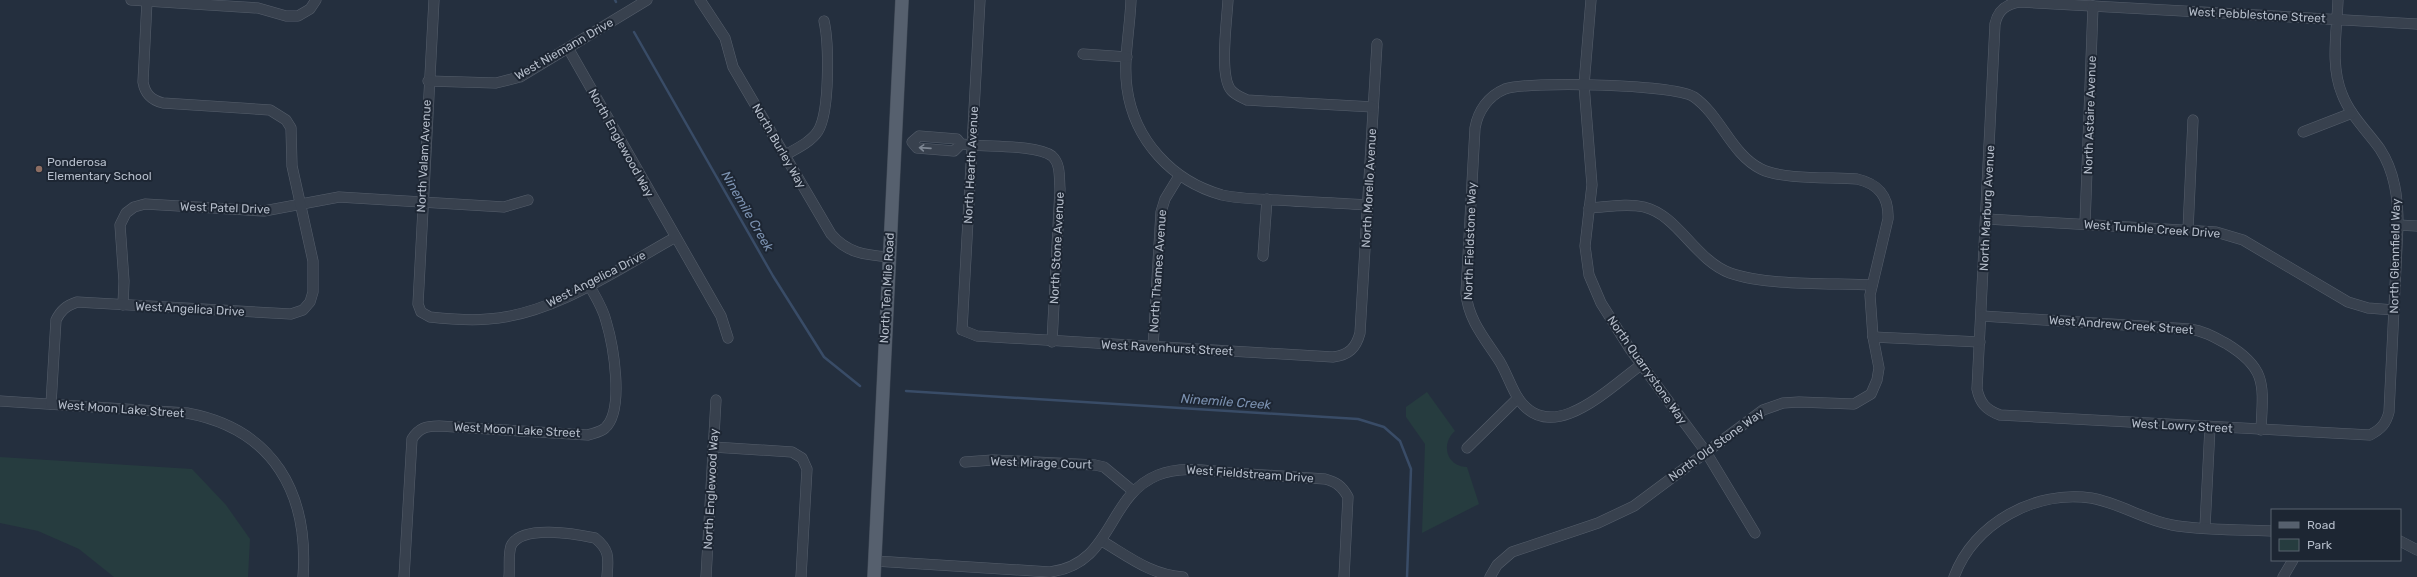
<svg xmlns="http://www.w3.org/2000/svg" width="2417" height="577" viewBox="0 0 2417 577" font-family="Rubik,sans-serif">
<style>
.green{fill:#263c3f}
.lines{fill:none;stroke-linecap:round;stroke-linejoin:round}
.stream{stroke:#394c67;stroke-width:2.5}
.minor-casing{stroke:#565f6c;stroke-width:11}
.major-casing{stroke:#414a57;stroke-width:14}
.minor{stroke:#38414e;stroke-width:10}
.major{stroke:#56606e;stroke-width:13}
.oneway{stroke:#7c8592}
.education-dot{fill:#8d6e63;stroke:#1d2633;stroke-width:1.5}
.labels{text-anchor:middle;stroke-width:4;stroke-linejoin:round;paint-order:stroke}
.street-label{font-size:12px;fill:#b4bcc9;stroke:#1d2633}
.poi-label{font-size:12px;fill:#b4bcc9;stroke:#1d2633;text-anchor:start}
.water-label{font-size:13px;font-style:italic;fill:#7c92b1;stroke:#1d2633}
</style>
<rect width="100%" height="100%" fill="#242f3e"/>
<!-- green -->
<g class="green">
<path d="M1427,392L1455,431C1440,444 1447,467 1467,467L1479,504L1422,533L1425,444L1406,417V407Z"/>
<polygon points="0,457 192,469 226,505 250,539 248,577 114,577 79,549 38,531 0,523"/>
</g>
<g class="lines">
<!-- stream -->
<g class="stream">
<polyline points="615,0 616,2"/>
<polyline points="634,32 773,276 824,357 860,386"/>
<polyline points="906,391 1358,419 1384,427 1400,441 1411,469 1407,577"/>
</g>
<!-- minor casing -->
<g class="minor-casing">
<g id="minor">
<polyline points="131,0 258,8 286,16 298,16 310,9 316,0"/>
<path d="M434,0L418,304L421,312L430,317C449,319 468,321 488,319C553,315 618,269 674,238"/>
<path d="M700,0L725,38L733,67L831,234C847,253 865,255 889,257"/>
<path d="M980,0L962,330L977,336L1333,357C1349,355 1356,348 1360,333L1377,44"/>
<path d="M1131,0C1130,29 1123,60 1127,88C1134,140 1172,181 1222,195C1240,199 1259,199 1277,200C1307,202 1338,203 1368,205"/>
<path d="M1228,0C1227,20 1219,76 1231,90C1235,95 1241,97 1247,100L1373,107"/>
<polyline points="1591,0 1584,85 1592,185 1585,246 1589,275 1601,303 1630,349 1706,452 1755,533"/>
<path d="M2338,0C2337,31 2330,65 2342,94C2350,115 2367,131 2380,149C2395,172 2398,198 2398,225L2389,412C2386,424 2381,429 2370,435L2000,415C1986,410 1980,403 1977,389L1995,24C1998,10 2006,4 2020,2L2417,24"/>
<polyline points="568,48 721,316 728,338"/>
<polyline points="1083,54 1127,57"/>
<polyline points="428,81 496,83 520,77 647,0"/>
<polyline points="2303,132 2352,113"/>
<path d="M961,144L954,151L917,148L912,142L919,136L957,139L961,144L972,145C991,147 1037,145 1052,156C1061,164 1059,178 1060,189L1052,342"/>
<path d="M785,155C796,149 811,142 818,131C830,112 829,43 824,21"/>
<path d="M1589,208C1607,207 1627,203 1644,207C1678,215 1695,260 1730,273C1766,286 1832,283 1872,285"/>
<polyline points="1987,219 2216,232 2243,240 2348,302 2368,308 2394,310"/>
<polyline points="2085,224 2093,6"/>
<polyline points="2398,225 2417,226"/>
<polyline points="2188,230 2193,120"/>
<polyline points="1263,256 1267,199"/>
<polyline points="123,305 124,281 120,225 126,213 134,207 145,204 264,211 339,197 504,207 528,200"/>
<path d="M1982,316L2190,329C2204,331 2214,337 2227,344C2268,369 2263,386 2261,430"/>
<polyline points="1873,337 1980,342"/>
<polyline points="1153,347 1161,212 1165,199 1179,176"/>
<path d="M0,401L187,413C274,429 309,494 303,577"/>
<path d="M51,404L56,320C61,310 66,306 77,302L291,314L303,310L310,302L313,292V261L292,166L291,128L286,120L270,110L163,103C151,100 145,94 143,82L147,1"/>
<polyline points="713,447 792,452 802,458 807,469 801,577"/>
<polyline points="1467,448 1518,398"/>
<polyline points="965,462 993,460 1095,465 1104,467 1133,491"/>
<polyline points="2205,527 2210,427"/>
<path d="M1102,541C1129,557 1151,575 1183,577"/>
<polyline points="2400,541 2417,550"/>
<path d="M875,561L1050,572C1114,564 1106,496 1158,475C1182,465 1209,471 1234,473C1264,475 1294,477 1325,479C1336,482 1342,486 1348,497L1344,577"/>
<path d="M404,577L412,439C419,428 426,426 439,426L588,435C594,433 601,432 605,428C625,410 613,344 606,321C603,308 595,296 589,285"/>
<path d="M509,577C510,568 508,554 511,546C521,524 576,534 595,538C611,551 608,559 607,577"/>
<polyline points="706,577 716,400"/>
<path d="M1490,577L1497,565L1512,552L1598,523L1634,506L1763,410L1783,403L1799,402L1854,404L1871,394L1877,380L1879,368L1873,337L1870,295L1888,219C1889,197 1879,184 1857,179C1832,177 1783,180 1761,169C1731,154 1721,116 1694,97C1675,84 1527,81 1505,89C1488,96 1478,111 1475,128L1466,293C1468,320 1486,340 1500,362C1507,374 1511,387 1518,398C1551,448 1610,387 1641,365"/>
<path d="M1954,577C1974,523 2035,490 2091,498C2120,503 2144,520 2172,525C2204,531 2239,529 2272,531"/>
<polyline points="2283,577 2293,560"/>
</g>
</g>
<!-- major casing -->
<g class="major-casing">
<polyline id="major" points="874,577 902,0"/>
</g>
<!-- minor -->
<use href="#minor" class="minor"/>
<!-- major -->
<use href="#major" class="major"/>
</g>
<!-- one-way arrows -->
<defs><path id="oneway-shaft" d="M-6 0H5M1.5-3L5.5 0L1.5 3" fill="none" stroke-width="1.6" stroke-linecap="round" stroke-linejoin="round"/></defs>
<use class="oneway" href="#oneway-shaft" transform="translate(925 148) rotate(-176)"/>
<!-- markers -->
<circle class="education-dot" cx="39" cy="169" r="4"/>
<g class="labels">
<!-- street labels -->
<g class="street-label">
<text transform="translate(2257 15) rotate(3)" y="4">West Pebblestone Street</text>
<text transform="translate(564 49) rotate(-30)" y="4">West Niemann Drive</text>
<text transform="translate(2090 115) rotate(-88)" y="4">North Astaire Avenue</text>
<text transform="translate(621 143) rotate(61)" y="4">North Englewood Way</text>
<text transform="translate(779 146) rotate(60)" y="4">North Burley Way</text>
<text transform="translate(424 156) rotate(-87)" y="4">North Valam Avenue</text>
<text transform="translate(971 165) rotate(-87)" y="4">North Hearth Avenue</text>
<text transform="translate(1369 188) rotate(-87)" y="4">North Morello Avenue</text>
<text transform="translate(225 208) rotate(2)" y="4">West Patel Drive</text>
<text transform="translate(1987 208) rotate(-87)" y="4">North Marburg Avenue</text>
<text transform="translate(2152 229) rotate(4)" y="4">West Tumble Creek Drive</text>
<text transform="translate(1470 241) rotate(-88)" y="4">North Fieldstone Way</text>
<text transform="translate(1057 248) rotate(-87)" y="4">North Stone Avenue</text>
<text transform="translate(2395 256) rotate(-89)" y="4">North Glennfield Way</text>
<text transform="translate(1158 271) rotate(-86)" y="4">North Thames Avenue</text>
<text transform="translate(596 279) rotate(-27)" y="4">West Angelica Drive</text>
<text transform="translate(887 288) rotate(-87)" y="4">North Ten Mile Road</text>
<text transform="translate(190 309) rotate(3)" y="4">West Angelica Drive</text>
<text transform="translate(2121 325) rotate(4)" y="4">West Andrew Creek Street</text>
<text transform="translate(1167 348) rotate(3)" y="4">West Ravenhurst Street</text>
<text transform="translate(1647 370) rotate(55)" y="4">North Quarrystone Way</text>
<text transform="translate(121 409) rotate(4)" y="4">West Moon Lake Street</text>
<text transform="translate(2182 426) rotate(3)" y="4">West Lowry Street</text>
<text transform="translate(517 430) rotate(3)" y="4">West Moon Lake Street</text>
<text transform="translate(1716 445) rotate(-36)" y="4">North Old Stone Way</text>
<text transform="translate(1041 463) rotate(2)" y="4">West Mirage Court</text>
<text transform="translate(1250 474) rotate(4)" y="4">West Fieldstream Drive</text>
<text transform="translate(711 489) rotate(-87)" y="4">North Englewood Way</text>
</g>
<!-- poi labels -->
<g class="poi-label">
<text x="47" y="166">Ponderosa<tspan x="47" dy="14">Elementary School</tspan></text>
</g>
<!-- water labels -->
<g class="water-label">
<text transform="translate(748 211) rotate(60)" y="5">Ninemile Creek</text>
<text transform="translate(1226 401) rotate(4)" y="5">Ninemile Creek</text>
</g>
</g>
<!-- legend -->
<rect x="2271" y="509" width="130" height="52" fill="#1d2633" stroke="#59626f"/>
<rect x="2279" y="522" width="20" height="6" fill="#56606e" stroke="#59626f"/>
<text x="2307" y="529" font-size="12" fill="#b4bcc9">Road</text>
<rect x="2279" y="539" width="20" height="12" fill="#263c3f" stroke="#59626f"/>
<text x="2307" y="549" font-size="12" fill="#b4bcc9">Park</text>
</svg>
